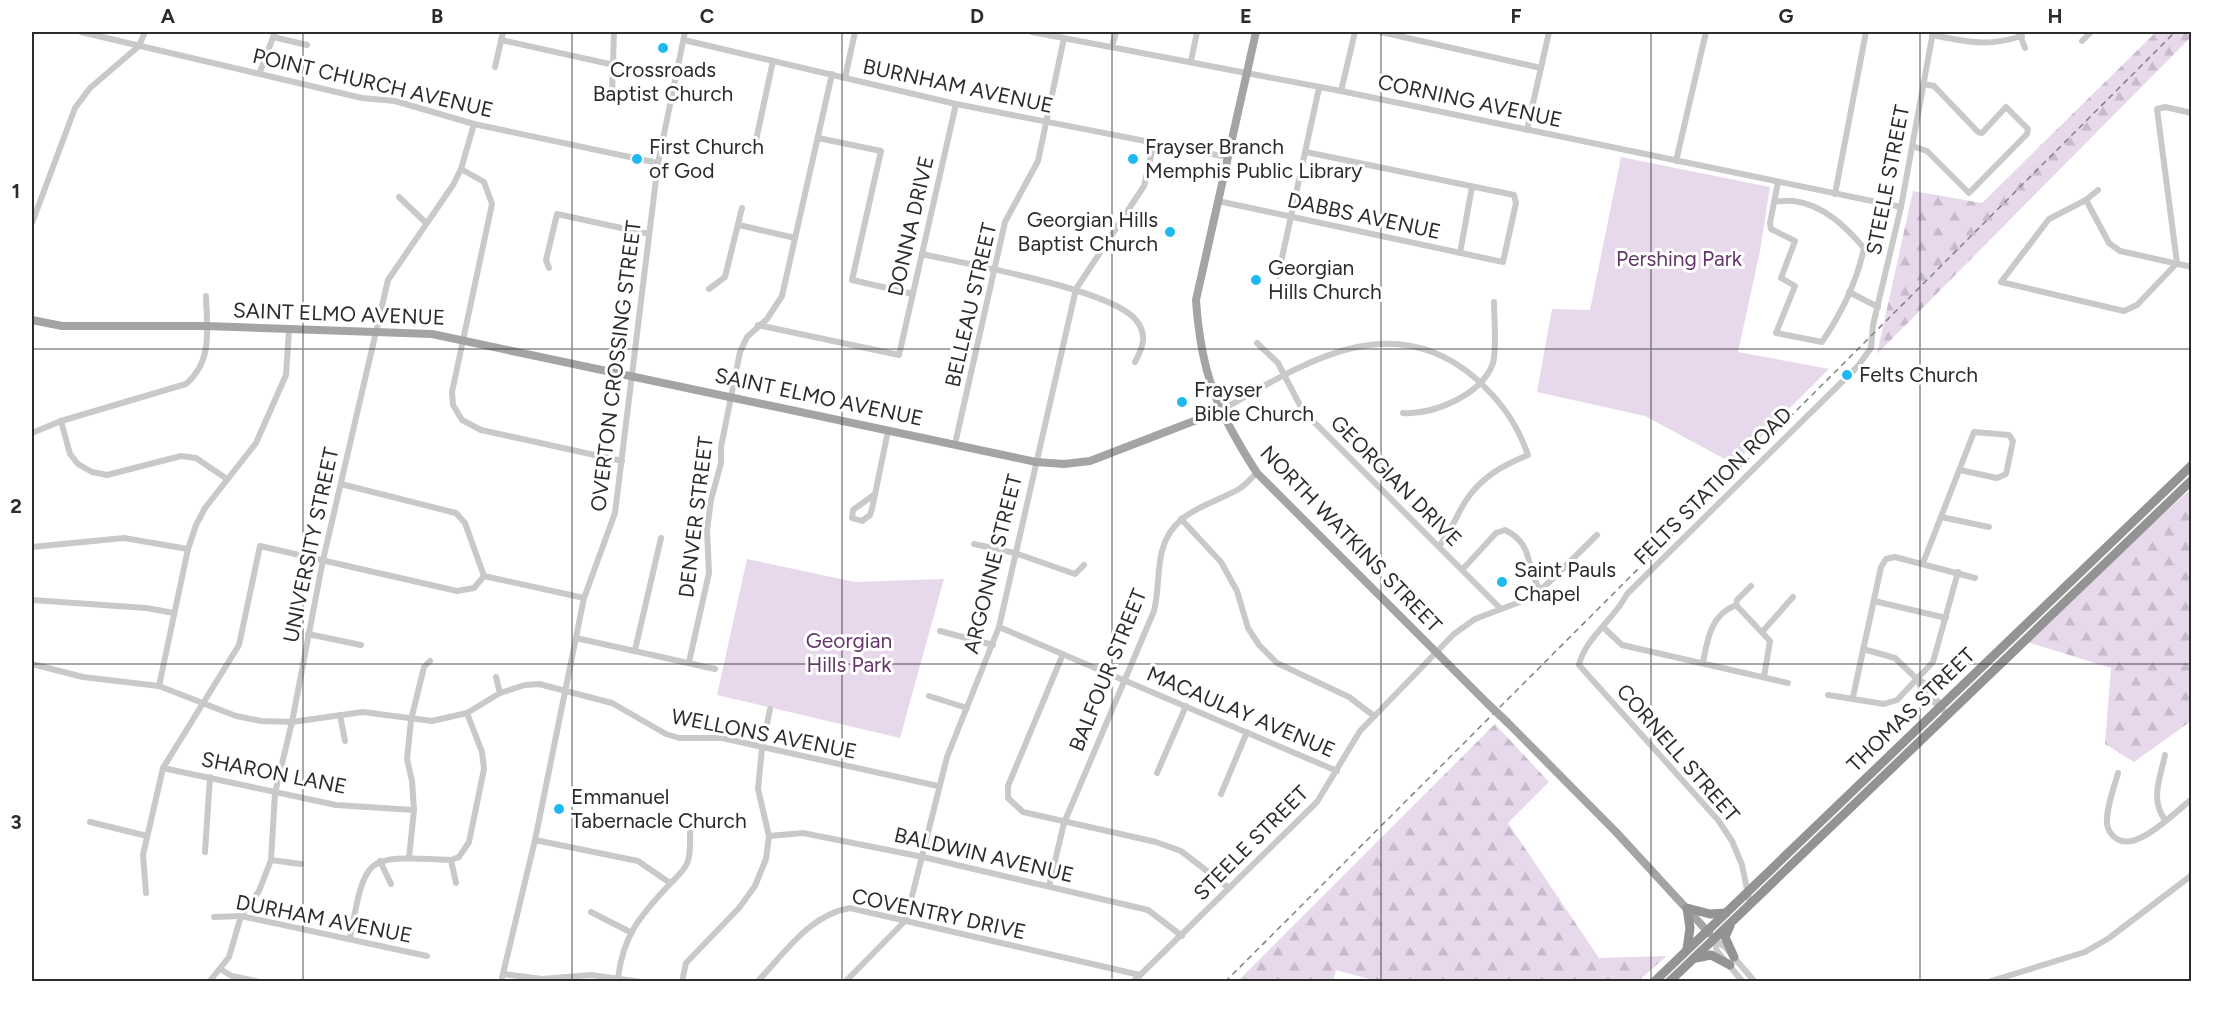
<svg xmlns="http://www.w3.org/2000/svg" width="2223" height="1013" viewBox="0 0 2223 1013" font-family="Figtree,sans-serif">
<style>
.forest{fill:url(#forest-firs)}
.green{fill:#e8d8ec}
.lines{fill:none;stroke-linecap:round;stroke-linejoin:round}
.minor{stroke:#c9c9c9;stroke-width:6}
.major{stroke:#a4a4a4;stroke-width:8}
.highway{stroke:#939393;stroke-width:9}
.rail{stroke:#818181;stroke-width:1.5;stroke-dasharray:6 4.5;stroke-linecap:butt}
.major-bridge{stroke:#a4a4a4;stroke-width:8}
.grid{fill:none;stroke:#2c2c2c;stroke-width:1.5;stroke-opacity:0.55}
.poi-dot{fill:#1eb9f3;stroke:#fff;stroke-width:2}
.labels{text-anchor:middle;stroke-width:6;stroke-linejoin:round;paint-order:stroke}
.poi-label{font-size:21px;fill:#2c2c2c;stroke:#fff;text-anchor:start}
.street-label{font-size:21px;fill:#2c2c2c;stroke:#fff}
.park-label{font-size:21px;fill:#65366b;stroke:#fff}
.neatline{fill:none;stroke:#2c2c2c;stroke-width:2}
.grid-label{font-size:20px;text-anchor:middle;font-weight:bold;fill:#2c2c2c}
</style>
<defs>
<pattern id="forest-firs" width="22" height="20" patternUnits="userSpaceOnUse" patternTransform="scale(1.5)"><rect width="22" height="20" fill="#e8d8ec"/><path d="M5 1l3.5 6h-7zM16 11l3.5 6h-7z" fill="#c7bacb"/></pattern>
</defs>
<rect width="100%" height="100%" fill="#fff"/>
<!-- forest -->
<g class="forest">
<polygon points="2156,32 2191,32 2191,37 1877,354 1913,191 1982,203"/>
<polygon points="2191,489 2191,721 2134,762 2105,744 2111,668 2024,641"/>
<polygon points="1495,724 1549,782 1508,823 1599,958 1667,956 1638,981 1380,982 1336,970 1333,981 1238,981"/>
</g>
<!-- green -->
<g class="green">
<polygon points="1621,157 1770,187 1760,251 1738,352 1829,369 1734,464 1645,416 1537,392 1552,309 1590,310"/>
<polygon points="747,559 855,582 944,579 900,738 717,695"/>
</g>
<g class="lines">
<!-- minor -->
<g class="minor">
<polyline points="81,32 362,98 395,101 474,124 658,163"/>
<polyline points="1032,32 1341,91 1901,207"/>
<polyline points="1381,32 1541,68"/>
<polyline points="2019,32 2025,48"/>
<path d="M1932,35C1967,42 1987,47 2022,36"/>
<polyline points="273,37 307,45"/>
<polyline points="501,40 614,65"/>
<polyline points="684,40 956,104 1227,157"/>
<polyline points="2082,41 2091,32"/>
<polyline points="1112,47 1116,32"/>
<polyline points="1191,61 1197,32"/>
<polyline points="495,67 503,32"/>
<polyline points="260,72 275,32"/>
<polyline points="845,78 855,32"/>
<polyline points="1341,91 1355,32"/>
<polyline points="612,94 614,32"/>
<polyline points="1527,130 1549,32"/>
<polyline points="818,138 881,151 852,280 913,294"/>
<polyline points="755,145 773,61"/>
<polyline points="1912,146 1927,151 1969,193 2027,134 2028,129 2006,107 1982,133 1978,132 1934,86 1923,84"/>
<polyline points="1676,161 1706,32"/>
<polyline points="461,169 484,182 492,204 452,392 453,405 462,420 481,430 622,461"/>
<polyline points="2098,190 2086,200 2049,219 2001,282 2124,311 2137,305 2177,263 2157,109 2165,107 2192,113"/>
<polyline points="1835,194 1866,32"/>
<polyline points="399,197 425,222"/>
<polyline points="2086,200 2109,243 2120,251 2192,267"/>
<polyline points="1218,201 1503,262 1516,203 1514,195 1306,152"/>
<path d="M1775,201C1781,202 1788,200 1794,201C1824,205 1846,227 1864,248C1857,281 1841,314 1822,342L1776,333L1795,286L1781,278L1795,241L1771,229L1770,223L1778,182"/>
<polyline points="32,223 75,108 90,88 139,46 145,32"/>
<polyline points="739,225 795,238"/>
<polyline points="1460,253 1472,187"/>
<path d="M922,254C966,264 1111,289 1136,320C1148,335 1143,347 1135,362"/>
<polyline points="549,268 546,260 557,214 649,234"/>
<polyline points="1278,276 1319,88"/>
<polyline points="709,289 725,277 742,208"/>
<polyline points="1849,292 1878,307"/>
<polyline points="758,325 899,355 956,104"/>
<polyline points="1257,343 1278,363 1303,411 1500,608"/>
<path d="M1220,411C1301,365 1389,305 1474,377C1500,400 1517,423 1528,455C1502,466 1481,477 1465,502C1455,518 1452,530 1439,546"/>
<path d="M1403,413C1433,415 1482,395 1493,363C1497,349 1494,318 1494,302"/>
<polyline points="61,421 70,454 78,464 92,472 107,475 181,456 196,458 227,479"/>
<path d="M32,433L61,421L186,384C213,361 207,329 206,296"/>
<polyline points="955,444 1005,222 1038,161 1064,38"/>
<polyline points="341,484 456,513 465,523 484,576"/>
<polyline points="875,494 853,510 852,518 862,521 870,515 872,509 888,431"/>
<polyline points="1941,517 1989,527"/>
<polyline points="1181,519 1221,562 1237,591 1248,628 1259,645 1277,663 1349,697 1374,716"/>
<polyline points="974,544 1015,553 1075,574 1084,565"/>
<polyline points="32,547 124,538 188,549"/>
<polyline points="1923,563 1974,432 2009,435 2013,441 2006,474 1997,478 1960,470"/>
<path d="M1462,570L1496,533L1505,530C1536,545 1524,569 1541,590"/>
<polyline points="32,600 146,608 174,613"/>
<polyline points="1874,601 1946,618"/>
<polyline points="1736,605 1770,641 1764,677"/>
<polyline points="999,627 1337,771"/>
<polyline points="1604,628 1622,645 1788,683"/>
<polyline points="940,631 993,645"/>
<polyline points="1762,632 1793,597"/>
<polyline points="308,634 361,645"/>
<polyline points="576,638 715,669"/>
<polyline points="1863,649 1895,658 1918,680"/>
<polyline points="635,650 661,538"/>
<polyline points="1063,654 1008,786 1008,798 1023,812 1156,842 1181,851 1229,888"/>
<polyline points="689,662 709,573 707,530 711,500 721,463 721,447 740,352 747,337 767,319 782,296 832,74"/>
<path d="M1703,662C1708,637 1711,615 1736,605L1737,600L1751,586"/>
<polyline points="32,664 83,677 159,686 236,716 261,721 292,722 363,712 432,721 467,713 500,693 525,685 539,684 612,703 666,734 679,738 722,738 938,786"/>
<polyline points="496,677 500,693"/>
<polyline points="159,686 188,549 196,525 205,508 256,443 286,375 289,330"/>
<polyline points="1828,695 1884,704 1897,700 1933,662 1958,572"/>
<polyline points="929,696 967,708"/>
<polyline points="1853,697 1881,567 1886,559 1895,557 1975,578"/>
<path d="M1940,707C1936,697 1929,683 1918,680C1921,695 1938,704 1948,715"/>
<polyline points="340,715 345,741"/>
<path d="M2165,755C2160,779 2150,799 2165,820"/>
<polyline points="163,768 336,805 414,810"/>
<polyline points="1157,773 1186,706"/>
<path d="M2118,773C2114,788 2106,808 2107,824C2108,830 2112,836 2117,839C2137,852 2175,812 2192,799"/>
<polyline points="1221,794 1247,732"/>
<polyline points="90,822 147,836"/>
<polyline points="769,836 803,833 923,857 1148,910 1182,936"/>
<polyline points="535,840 638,861 670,883"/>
<polyline points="205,852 210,777"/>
<polyline points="409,858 414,810 412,781 407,759 411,720 424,667 430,661"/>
<polyline points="271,860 301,864"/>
<polyline points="451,860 456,883"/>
<polyline points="380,861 391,884"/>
<path d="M1049,886L1064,823L1154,611C1159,591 1157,571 1162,551C1172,511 1209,506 1239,489C1246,485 1251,478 1257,473"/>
<polyline points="146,893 143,855 163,768 239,645 260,546 457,591 474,588 484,576 584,598"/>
<path d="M1750,904L1742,865L1732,841L1718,820L1579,665C1585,638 1614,620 1627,594L1858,366L1871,348L1873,325L1901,207L1933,32"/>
<polyline points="591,912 630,932"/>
<polyline points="214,917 241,916 427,956"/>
<path d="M350,938C366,852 365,856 451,860L459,857L469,842L484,769L482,752L467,713"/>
<polyline points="1713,938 1725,947 1755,982"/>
<polyline points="1714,939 1717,951 1743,982"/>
<polyline points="220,969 232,976 260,982"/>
<polyline points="503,974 542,979 591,975 641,982"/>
<path d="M618,978C623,936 640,916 668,886C675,878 685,871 688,861C691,851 690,838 690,828"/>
<polyline points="209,982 229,957 241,916 259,891 271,860 275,793 292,722 323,560 388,280 453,185 461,169 474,124"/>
<polyline points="501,982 535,840 584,598 615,513 658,163 685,32"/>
<polyline points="682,982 686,963 739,908 755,886 766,859 769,836 758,789 762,748 770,709"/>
<path d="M757,982C785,953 809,915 850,908L1140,975"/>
<polyline points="845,982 906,920 947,757 999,627 1076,289 1144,186 1154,143"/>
<polyline points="1133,982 1317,802 1360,731 1454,634 1475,619 1525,600 1541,590 1597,535"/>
<polyline points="1988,982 2085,952 2109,938 2192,875"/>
</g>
<!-- major -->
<g class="major">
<path d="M1256,32L1196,300C1201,374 1217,411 1257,473L1488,704"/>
<polyline points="32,320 62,326 206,326 432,334 1036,462 1064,464 1090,461 1220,411"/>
<polyline points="1507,722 1616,832 1709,933"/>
</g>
<!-- highway -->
<g class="highway">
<polyline points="1730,926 1725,937 1734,957"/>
<polyline points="1687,949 1690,928 1687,908 1710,914 1726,913"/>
<polyline points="1696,958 1711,955 1730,965"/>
<polyline points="1654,982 2192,465"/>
<polyline points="1669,982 2192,480"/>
</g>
<!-- rail -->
<polyline class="rail" points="1225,982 2175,32"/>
<!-- major-bridge -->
<polyline class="major-bridge" points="1488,704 1507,722"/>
</g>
<!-- grid -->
<path class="grid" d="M303,32V982M572,32V982M842,32V982M1112,32V982M1381,32V982M1651,32V982M1920,32V982M32,349H2192M32,664H2192"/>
<!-- markers -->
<g class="poi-dot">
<circle cx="663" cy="48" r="6"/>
<circle cx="637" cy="159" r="6"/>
<circle cx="1133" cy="159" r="6"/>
<circle cx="1170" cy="232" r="6"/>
<circle cx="1256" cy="280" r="6"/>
<circle cx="1847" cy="375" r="6"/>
<circle cx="1182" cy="402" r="6"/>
<circle cx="1502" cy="582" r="6"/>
<circle cx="559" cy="809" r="6"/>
</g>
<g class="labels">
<!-- poi labels -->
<g class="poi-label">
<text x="663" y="77" text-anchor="middle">Crossroads<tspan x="663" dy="24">Baptist Church</tspan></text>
<text x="649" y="154">First Church<tspan x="649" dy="24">of God</tspan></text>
<text x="1145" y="154">Frayser Branch<tspan x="1145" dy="24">Memphis Public Library</tspan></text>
<text x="1158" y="227" text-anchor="end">Georgian Hills<tspan x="1158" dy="24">Baptist Church</tspan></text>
<text x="1268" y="275">Georgian<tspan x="1268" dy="24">Hills Church</tspan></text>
<text x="1859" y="382">Felts Church</text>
<text x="1194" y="397">Frayser<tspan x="1194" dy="24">Bible Church</tspan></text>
<text x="1514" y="577">Saint Pauls<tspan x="1514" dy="24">Chapel</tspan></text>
<text x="571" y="804">Emmanuel<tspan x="571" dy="24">Tabernacle Church</tspan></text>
</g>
<!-- street labels -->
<g class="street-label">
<text transform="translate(373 83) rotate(13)" y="7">POINT CHURCH AVENUE</text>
<text transform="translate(958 86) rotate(12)" y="7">BURNHAM AVENUE</text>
<text transform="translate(1470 101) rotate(12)" y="7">CORNING AVENUE</text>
<text transform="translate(1888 180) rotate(-79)" y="7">STEELE STREET</text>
<text transform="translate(1364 216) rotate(12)" y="7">DABBS AVENUE</text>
<text transform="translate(911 226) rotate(-77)" y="7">DONNA DRIVE</text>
<text transform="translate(971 305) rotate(-77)" y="7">BELLEAU STREET</text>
<text transform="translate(339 314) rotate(2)" y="7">SAINT ELMO AVENUE</text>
<text transform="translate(616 366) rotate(-83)" y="7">OVERTON CROSSING STREET</text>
<text transform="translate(819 397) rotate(12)" y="7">SAINT ELMO AVENUE</text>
<text transform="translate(1396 481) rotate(45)" y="7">GEORGIAN DRIVE</text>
<text transform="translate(1713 486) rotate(-45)" y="7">FELTS STATION ROAD</text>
<text transform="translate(696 517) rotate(-83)" y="7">DENVER STREET</text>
<text transform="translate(1351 539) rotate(46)" y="7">NORTH WATKINS STREET</text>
<text transform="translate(311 545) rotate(-78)" y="7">UNIVERSITY STREET</text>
<text transform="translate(993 564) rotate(-76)" y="7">ARGONNE STREET</text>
<text transform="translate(1108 670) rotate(-68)" y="7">BALFOUR STREET</text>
<text transform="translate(1911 710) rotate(-44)" y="7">THOMAS STREET</text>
<text transform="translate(1241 712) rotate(23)" y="7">MACAULAY AVENUE</text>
<text transform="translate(764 734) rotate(11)" y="7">WELLONS AVENUE</text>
<text transform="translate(1678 753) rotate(49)" y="7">CORNELL STREET</text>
<text transform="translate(274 773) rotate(11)" y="7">SHARON LANE</text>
<text transform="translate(1251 843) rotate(-45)" y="7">STEELE STREET</text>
<text transform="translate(984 855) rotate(13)" y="7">BALDWIN AVENUE</text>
<text transform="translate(939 914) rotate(12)" y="7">COVENTRY DRIVE</text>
<text transform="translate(324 919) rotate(11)" y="7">DURHAM AVENUE</text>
</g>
<!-- park labels -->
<g class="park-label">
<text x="1679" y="266">Pershing Park</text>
<text x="849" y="648">Georgian<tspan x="849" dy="24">Hills Park</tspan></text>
</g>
</g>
<!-- border -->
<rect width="2223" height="1013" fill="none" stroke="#ffffff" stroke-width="66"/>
<rect x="33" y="33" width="2157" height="947" class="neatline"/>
<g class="grid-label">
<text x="168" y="23">A</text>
<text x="437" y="23">B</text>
<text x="707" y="23">C</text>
<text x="977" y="23">D</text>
<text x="1246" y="23">E</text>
<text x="1516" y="23">F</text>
<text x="1786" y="23">G</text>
<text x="2055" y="23">H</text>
<text x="16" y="198">1</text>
<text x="16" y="513">2</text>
<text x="16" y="829">3</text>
</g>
</svg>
